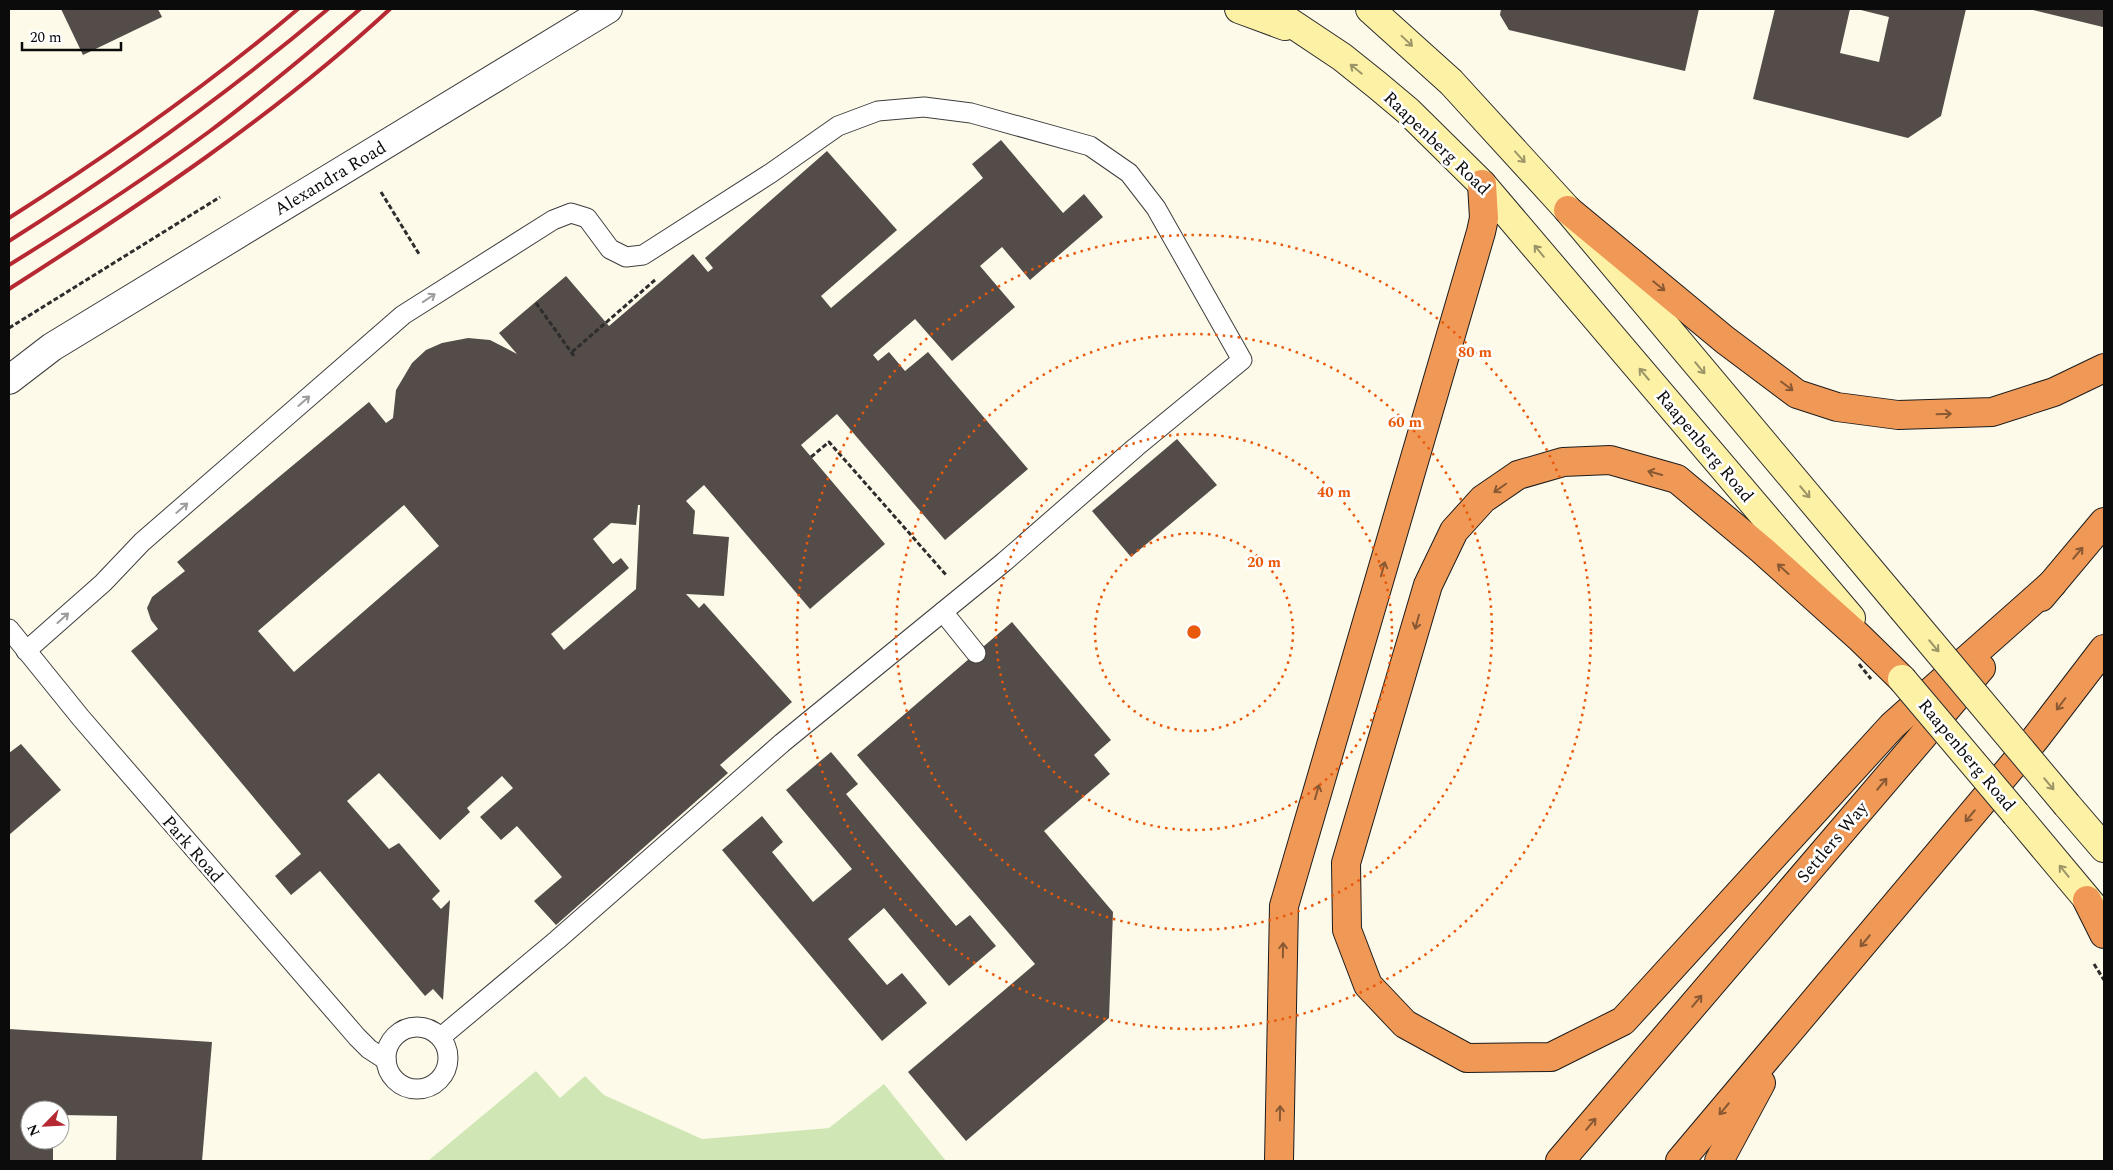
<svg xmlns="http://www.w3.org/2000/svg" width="2113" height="1170" viewBox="0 0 2113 1170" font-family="Spectral,serif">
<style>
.green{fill:#d0e7b5}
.building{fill:#534c48;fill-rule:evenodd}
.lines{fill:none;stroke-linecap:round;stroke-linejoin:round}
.service-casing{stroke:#3e3e3e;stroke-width:21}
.tertiary-casing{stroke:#3e3e3e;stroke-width:30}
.secondary-casing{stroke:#2d2d2d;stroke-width:30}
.motorway-casing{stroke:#1c1c1c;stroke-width:30}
.path{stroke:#2d2d2d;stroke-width:3;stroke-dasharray:5 2.5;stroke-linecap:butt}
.service{stroke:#fff;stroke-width:19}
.tertiary{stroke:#fff;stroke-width:28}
.secondary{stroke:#fdf1a6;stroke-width:28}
.motorway{stroke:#f09956;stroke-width:28}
.rail{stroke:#b62832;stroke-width:4}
.secondary-bridge-casing{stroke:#2d2d2d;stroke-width:30;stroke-linecap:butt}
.path-bridge{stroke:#2d2d2d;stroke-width:3;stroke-dasharray:5 2.5;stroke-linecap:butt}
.secondary-bridge{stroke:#fdf1a6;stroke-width:28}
.oneway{stroke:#9c9568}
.oneway2{stroke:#895934}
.oneway3{stroke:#9d9d9d}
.ring{fill:none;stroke:#e8590c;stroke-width:2.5;stroke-dasharray:2.5 5}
.labels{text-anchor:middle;stroke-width:5;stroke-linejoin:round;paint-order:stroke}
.street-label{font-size:18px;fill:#0b0b0b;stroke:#fff}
.centre{fill:#e8590c;stroke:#fff;stroke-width:2.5}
.ring-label{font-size:15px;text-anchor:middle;font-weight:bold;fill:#e8590c;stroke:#fff;stroke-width:5;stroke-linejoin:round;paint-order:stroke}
</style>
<rect width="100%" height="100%" fill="#fefaea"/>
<!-- green -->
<polygon class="green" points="536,1071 560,1098 585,1076 604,1095 702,1139 829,1128 884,1084 946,1161 428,1161"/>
<!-- building -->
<g class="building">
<polygon points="61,9 158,9 162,17 83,55"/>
<polygon points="1501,9 1699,9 1685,71 1509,30 1500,15"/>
<polygon points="1775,9 1850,9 1840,53 1879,62 1889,17 1857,9 1966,9 1941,116 1908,138 1753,99"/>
<polygon points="2029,9 2104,9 2104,26 2103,27"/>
<path d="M1001,140L1063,213L1084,194L1103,217L1030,280L1002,247L980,266L1015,307L952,361L915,319L873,355L878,361L889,352L905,371L928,352L1028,469L945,540L837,414L801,445L885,544L810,609L704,485L686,501L695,511L693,534L729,537L724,596L686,594L699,608L704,603L792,702L720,765L728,773L556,925L534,901L562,877L517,826L501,840L480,817L513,788L502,776L467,808L470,812L440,840L379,773L347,801L389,849L399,843L440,891L432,899L441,909L450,900L443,1000L433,989L425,996L320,871L291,895L275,876L301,854L131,651L158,629L151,620L147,608L152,597L185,571L177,562L369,402L386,423L393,418L396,390L412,363L426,350L442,343L468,338L490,340L517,354L499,333L566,276L609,326L693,254L708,272L713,268L705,258L827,151L897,230L821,296L831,308L983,178L972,164ZM404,505L439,546L294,672L258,631ZM638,505H640L636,589L564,650L551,634L629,568L621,558L613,564L593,539L611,523L636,525Z"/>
<polygon points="1177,439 1217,485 1131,557 1092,511"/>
<polygon points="1012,622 1111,740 1094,755 1110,774 1044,831 1113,912 1109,1018 966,1141 908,1072 1035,964 857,755"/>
<polygon points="21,744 61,790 9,835 9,753"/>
<polygon points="831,752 858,784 846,794 956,926 970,915 996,946 949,986 884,908 848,939 887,985 902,973 927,1003 882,1041 722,850 762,816 783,842 772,852 813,902 852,869 786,790"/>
<polygon points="9,1029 212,1042 202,1161 116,1161 117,1116 60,1115 60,1110 30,1110 30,1140 53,1140 53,1161 9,1161"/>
</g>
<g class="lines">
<!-- service casing -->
<g class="service-casing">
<g id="service">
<polyline points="943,612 976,653"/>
<polyline points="9,629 81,718 357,1037 369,1049 386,1060"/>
<polyline points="26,651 103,583 142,542 403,315 553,220 571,213 587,218 610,249 626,257 643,255 771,173 838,126 878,111 924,107 971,113 1090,146 1129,173 1156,208 1242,360 1136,447 1004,562 782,743 557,940 441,1037"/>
<circle cx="417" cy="1058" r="31"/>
</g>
</g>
<!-- tertiary casing -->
<g class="tertiary-casing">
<polyline id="tertiary" points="9,380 52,347 608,9"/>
</g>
<!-- secondary casing -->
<g class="secondary-casing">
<g id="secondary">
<polyline points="1239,9 1285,26"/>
<polyline points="1270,9 1342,57 1377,85 1408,111 1482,184 1851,618"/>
<polyline points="1370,9 1451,82 1568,210 1902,608"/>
<polyline points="2067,805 2104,848"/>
<polyline points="2016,814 2103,918"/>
</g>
</g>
<!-- motorway casing -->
<g class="motorway-casing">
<g id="motorway">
<polyline points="1568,210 1725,340 1797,394 1837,407 1898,415 1992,412 2054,392 2104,368"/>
<polyline points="2041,597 2104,522"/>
<polyline points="1902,679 1859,637 1762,550 1677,479 1610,460 1563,462 1518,475 1483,499 1454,531 1428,585 1346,863 1347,930 1368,985 1405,1024 1467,1058 1551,1057 1623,1021 1892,726 2052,584"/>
<polyline points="2087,900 2104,934"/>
<polyline points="1279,1161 1284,906 1481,232 1484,218 1482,184"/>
<polyline points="1560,1161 1981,668"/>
<polyline points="1680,1161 2035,739 2104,649"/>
<polyline points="1719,1161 1761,1083"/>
</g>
</g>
<!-- path -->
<g class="path">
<polyline points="381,192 419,254"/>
<polyline points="536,303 574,356"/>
<polyline points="9,328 220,197"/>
<polyline points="572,352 655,280"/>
<polyline points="811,457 829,442 947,576"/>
<polyline points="2094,964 2104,980"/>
</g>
<!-- service -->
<use href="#service" class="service"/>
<!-- tertiary -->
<use href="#tertiary" class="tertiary"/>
<!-- secondary -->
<use href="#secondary" class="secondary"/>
<!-- motorway -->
<use href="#motorway" class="motorway"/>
<!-- rail -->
<g class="rail">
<path d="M9,218C110,154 207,86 298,9"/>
<path d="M9,241C121,170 227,94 328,9"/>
<path d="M9,265C77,223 145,179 210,131C262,92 311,51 360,9"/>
<path d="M9,289C142,204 274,116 390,9"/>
</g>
<!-- secondary-bridge casing -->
<g class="secondary-bridge-casing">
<g id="secondary-bridge">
<polyline points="1902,608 2067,805"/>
<polyline points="1902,679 2016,814"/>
</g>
</g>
<!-- path-bridge -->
<polyline class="path-bridge" points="1859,664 1871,679"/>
<!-- secondary-bridge -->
<use href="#secondary-bridge" class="secondary-bridge"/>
</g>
<!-- one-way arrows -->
<defs><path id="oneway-shaft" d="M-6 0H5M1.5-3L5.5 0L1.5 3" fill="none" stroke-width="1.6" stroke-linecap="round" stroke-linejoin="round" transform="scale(1.25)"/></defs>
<g class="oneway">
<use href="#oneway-shaft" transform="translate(1407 41) rotate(43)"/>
<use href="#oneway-shaft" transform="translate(1356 69) rotate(-141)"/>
<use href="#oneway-shaft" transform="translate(1520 157) rotate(48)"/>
<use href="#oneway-shaft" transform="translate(1539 251) rotate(-130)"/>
<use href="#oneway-shaft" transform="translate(1700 368) rotate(50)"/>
<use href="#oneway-shaft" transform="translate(1644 374) rotate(-130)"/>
<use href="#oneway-shaft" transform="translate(1805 492) rotate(50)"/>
<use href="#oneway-shaft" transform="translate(1934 646) rotate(50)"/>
<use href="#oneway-shaft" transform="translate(2049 784) rotate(50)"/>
<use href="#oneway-shaft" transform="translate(2064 871) rotate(-129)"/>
</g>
<g class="oneway2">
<use href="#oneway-shaft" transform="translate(1659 286) rotate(39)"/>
<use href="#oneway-shaft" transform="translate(1787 386) rotate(37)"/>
<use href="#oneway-shaft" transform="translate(1944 414) rotate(-2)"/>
<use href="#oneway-shaft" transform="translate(1655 473) rotate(-164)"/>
<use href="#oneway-shaft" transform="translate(1500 488) rotate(145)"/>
<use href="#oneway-shaft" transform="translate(2078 553) rotate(-50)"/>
<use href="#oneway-shaft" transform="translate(1383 569) rotate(-74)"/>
<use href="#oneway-shaft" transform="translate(1783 569) rotate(-138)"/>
<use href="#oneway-shaft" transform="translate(1417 622) rotate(106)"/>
<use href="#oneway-shaft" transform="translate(2061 704) rotate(127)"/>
<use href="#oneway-shaft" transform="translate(1882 784) rotate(-50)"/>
<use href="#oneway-shaft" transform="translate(1317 792) rotate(-74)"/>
<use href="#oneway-shaft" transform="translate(1970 816) rotate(130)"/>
<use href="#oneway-shaft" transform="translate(1865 941) rotate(130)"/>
<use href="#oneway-shaft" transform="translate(1283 950) rotate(-89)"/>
<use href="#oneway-shaft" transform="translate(1697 1001) rotate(-50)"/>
<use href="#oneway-shaft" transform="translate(1724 1109) rotate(130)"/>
<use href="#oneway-shaft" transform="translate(1280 1113) rotate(-89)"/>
<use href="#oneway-shaft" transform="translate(1591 1124) rotate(-50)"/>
</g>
<g class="oneway3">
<use href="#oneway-shaft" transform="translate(429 298) rotate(-34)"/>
<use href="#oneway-shaft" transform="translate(304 401) rotate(-41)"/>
<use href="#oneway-shaft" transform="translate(182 508) rotate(-41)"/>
<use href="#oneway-shaft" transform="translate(63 618) rotate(-42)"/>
</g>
<!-- distance rings -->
<g class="ring">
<circle cx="1194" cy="632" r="99"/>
<circle cx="1194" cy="632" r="198"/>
<circle cx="1194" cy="632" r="298"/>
<circle cx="1194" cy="632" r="397"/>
</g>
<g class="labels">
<!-- street labels -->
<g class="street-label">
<text transform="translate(1437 143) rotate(44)" y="6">Raapenberg Road</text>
<text transform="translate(330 178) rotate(-31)" y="6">Alexandra Road</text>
<text transform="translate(1705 446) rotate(50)" y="6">Raapenberg Road</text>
<text transform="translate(1967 755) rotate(50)" y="6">Raapenberg Road</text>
<text transform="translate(1832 842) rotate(-50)" y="6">Settlers Way</text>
<text transform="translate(193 849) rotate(49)" y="6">Park Road</text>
</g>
</g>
<circle cx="1194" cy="632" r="8" class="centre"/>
<g class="ring-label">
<text x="1475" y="357">80 m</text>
<text x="1405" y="427">60 m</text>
<text x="1334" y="497">40 m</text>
<text x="1264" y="567">20 m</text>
</g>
<!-- border -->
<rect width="2113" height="1170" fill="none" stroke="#0b0b0b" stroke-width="20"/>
<!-- north arrow -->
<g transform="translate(45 1125) rotate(246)"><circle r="24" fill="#ffffff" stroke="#9d9d9d"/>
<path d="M0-4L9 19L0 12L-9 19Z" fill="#b62832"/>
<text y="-8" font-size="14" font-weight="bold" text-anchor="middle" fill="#0b0b0b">N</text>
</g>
<!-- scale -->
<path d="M22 42v8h99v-8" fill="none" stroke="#0b0b0b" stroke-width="2.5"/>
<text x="30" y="42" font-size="15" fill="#0b0b0b" stroke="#ffffff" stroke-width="4" paint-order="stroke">20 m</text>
</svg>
